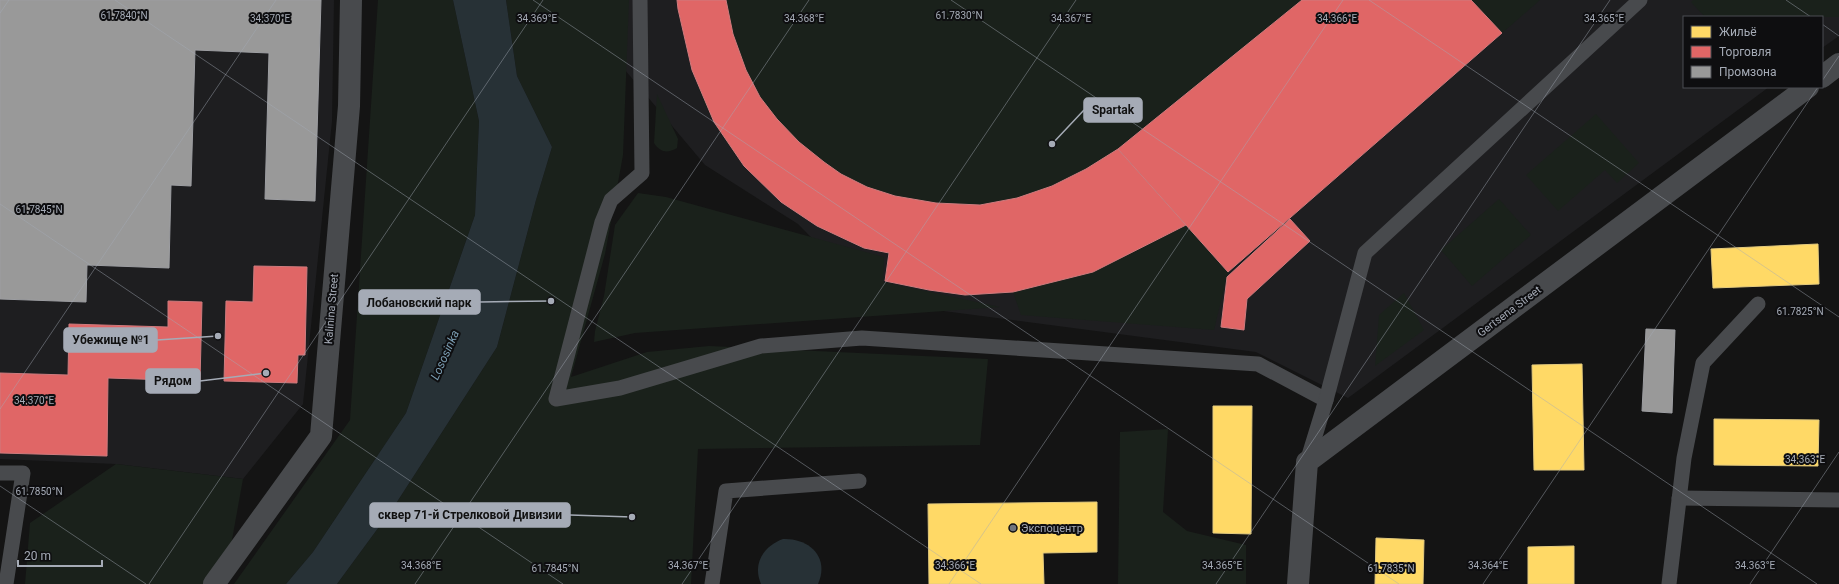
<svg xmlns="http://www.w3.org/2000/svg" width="1839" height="584" viewBox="0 0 1839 584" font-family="Roboto,sans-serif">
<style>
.built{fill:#1e1e20}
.green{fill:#1a211b}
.water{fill:#273136}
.homes{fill:#ffd966;stroke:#e4cb7e}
.shops{fill:#e06666;stroke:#ce7b7e}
.industry{fill:#999;stroke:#9d9ea2}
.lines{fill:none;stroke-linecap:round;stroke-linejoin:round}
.service{stroke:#484a4d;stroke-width:15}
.minor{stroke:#484a4d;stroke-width:22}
.ticks{fill:none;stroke:#a5abb6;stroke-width:1;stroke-opacity:0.45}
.poi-dot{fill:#72767d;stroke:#0e0e10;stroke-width:1.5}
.labels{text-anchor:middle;stroke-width:4;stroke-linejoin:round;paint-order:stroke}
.street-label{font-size:11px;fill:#a5abb6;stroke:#0e0e10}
.poi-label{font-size:11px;fill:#a5abb6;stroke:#0e0e10;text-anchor:start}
.water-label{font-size:12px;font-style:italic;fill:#7b9db2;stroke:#0e0e10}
.ticks-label{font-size:10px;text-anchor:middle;fill:#a5abb6;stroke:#0e0e10;stroke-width:4;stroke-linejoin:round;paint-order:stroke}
.leader{fill:none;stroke:#a5abb6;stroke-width:1.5}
.callout-dot{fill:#a5abb6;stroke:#0e0e10;stroke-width:1.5}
.callout{fill:#a5abb6;stroke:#a5abb6;stroke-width:1.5}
.callout-label{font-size:12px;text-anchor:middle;font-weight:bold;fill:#111}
</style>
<rect width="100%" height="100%" fill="#141414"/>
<!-- built -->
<g class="built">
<polygon points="0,0 334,0 332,121 303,404 243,479 116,464 0,459"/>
<polygon points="566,0 1839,0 1839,36 1822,48 1822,17 1684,17 1684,87 1769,87 1348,398 1256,352 875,302 798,224 705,165"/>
</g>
<!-- green -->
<g class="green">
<polygon points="378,0 453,0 479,121 475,215 406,413 313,552 286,584 234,584 350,420"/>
<polygon points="506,0 629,0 623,155 605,254 571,377 647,352 709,346 988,359 980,445 698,449 691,584 337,584 395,505 497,347 536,200 552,147 517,76"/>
<path d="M677,0H1540L1228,272L1214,330L1021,315L1013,292L965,295L929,290L885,281L889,253C816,236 751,188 714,122C695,89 687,46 678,9Z"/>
<polygon points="1693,0 1839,0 1839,17 1705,17 1691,2"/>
<path d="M657,94L678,139L677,148C667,154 660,152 654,143Z"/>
<polygon points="1596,114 1639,163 1617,183 1605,170 1558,211 1526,175"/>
<polygon points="638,193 666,197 884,257 883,282 1000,307 635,333 594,342 595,331 604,296 615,225"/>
<polygon points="1499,199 1531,235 1472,286 1441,250"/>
<polygon points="1404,293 1424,330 1375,366 1379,315"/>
<polygon points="1168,429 1163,512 1187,531 1246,545 1246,584 1118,584 1120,432"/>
<polygon points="116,464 243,479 224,584 25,584 30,523"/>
</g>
<!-- water -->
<g class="water">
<polygon points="453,0 506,0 517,76 552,147 536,200 497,347 395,505 337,584 286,584 313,552 406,413 475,215 479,121"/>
<path d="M783,539C809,538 830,557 818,584H761C752,563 764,546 783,539Z"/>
</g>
<!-- homes -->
<g class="homes">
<polygon points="1818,244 1819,284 1713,288 1711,249"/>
<polygon points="1582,364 1584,470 1534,470 1532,365"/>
<polygon points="1213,406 1252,406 1251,534 1213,533"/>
<polygon points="1714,419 1819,420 1818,466 1714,465"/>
<polygon points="1097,502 1097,552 1043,553 1044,584 929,584 928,504"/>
<polygon points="1376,538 1424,540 1423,584 1375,584"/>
<polygon points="1574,546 1574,584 1528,584 1528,547"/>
</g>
<!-- shops -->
<g class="shops">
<polygon points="677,0 726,0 733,34 746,70 760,97 777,119 799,142 824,162 841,174 867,187 895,196 936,203 980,205 1017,198 1052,186 1086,169 1118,149 1186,225 1093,272 1013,292 965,295 929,290 885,281 889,253 864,248 817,226 781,202 744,166 714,122 692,70 678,9"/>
<polygon points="1302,0 1471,0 1502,33 1228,272 1118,149"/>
<polygon points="1290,219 1310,241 1247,299 1244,330 1221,327 1227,277"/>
<polygon points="254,266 307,267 305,355 298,355 297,383 224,381 226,301 253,302"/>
<polygon points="168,301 202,302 200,381 108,378 107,456 0,453 0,373 68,375 69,324 168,327"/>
</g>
<!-- industry -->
<g class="industry">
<polygon points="0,0 321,0 315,201 265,199 269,53 195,50 191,186 171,185 169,268 87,265 86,302 0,299"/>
<polygon points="1646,329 1675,330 1672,413 1642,411"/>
</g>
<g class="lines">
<!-- service -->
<g class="service">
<polyline points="640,0 642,173 611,200 602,222 556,399 620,388 761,346 862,338 1258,364 1326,400"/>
<polyline points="1307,462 1326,400 1365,253 1640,0"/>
<polyline points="0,473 23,473 6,584"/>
<polyline points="1679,498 1839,500"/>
<polyline points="712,584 726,491 859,481"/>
<polyline points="1669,584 1684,458 1703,363 1758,304"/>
</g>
<!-- minor -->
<g class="minor">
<polyline points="1822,77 1839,64"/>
<polyline points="214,584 321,436 349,106 351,0"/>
<polyline points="1298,584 1307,462 1808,87"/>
</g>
</g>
<!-- ticks -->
<path class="ticks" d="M115,0L981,584M533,0L1399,584M951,0L1817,584M1369,0L1839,317M1786,0L1811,17M0,13L9,0M1822,24L1839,36M1822,81L1839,56M0,204L563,584M0,409L276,0M0,486L146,584M149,584L543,0M415,584L809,0M682,584L1076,0M949,584L1343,0M1216,584L1610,0M1483,584L1818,87M1750,584L1839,452"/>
<!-- markers -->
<circle class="poi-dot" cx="1013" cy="528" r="4"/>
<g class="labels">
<!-- street labels -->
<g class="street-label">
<text transform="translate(331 309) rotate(-85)" y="4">Kalinina Street</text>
<text transform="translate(1509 311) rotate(-37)" y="4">Gertsena Street</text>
</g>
<!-- poi labels -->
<g class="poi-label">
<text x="1021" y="532">Экспоцентр</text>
</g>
<!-- water labels -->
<g class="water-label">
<text transform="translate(445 355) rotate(-66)" y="4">Lososinka</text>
</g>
</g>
<g class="ticks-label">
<text x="959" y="19">61.7830°N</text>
<text x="124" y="19">61.7840°N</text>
<text x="270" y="22">34.370°E</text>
<text x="537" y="22">34.369°E</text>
<text x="804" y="22">34.368°E</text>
<text x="1071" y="22">34.367°E</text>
<text x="1337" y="22">34.366°E</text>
<text x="1604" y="22">34.365°E</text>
<text x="39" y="213">61.7845°N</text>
<text x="1800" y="315">61.7825°N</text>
<text x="34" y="404">34.370°E</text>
<text x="1805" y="463">34.363°E</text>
<text x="39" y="495">61.7850°N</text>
<text x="421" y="569">34.368°E</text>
<text x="688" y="569">34.367°E</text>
<text x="955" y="569">34.366°E</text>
<text x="1222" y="569">34.365°E</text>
<text x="1488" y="569">34.364°E</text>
<text x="1755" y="569">34.363°E</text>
<text x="555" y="572">61.7845°N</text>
<text x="1391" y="572">61.7835°N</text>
</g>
<!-- callouts -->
<path class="leader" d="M1052 144L1084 110M551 301L480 302M218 336L157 340M266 373L200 381M632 517L570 515"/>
<g class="callout-dot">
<circle cx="1052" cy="144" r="4"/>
<circle cx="551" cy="301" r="4"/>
<circle cx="218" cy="336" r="4"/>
<circle cx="266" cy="373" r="4"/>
<circle cx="632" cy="517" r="4"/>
</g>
<g class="callout">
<rect x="1084" y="98" width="58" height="24" rx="4"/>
<rect x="359" y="290" width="121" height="24" rx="4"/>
<rect x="64" y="328" width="93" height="24" rx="4"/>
<rect x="146" y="369" width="54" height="24" rx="4"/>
<rect x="370" y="503" width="200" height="24" rx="4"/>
</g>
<g class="callout-label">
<text x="1113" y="114">Spartak</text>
<text x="419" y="307">Лобановский парк</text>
<text x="111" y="344">Убежище №1</text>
<text x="173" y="385">Рядом</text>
<text x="470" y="519">сквер 71-й Стрелковой Дивизии</text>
</g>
<!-- legend -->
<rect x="1683" y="16" width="140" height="72" fill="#0e0e10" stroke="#4a4d52"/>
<rect x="1691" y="26" width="20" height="12" fill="#ffd966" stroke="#4a4d52"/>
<text x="1719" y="36" font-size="12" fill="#a5abb6">Жильё</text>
<rect x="1691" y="46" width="20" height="12" fill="#e06666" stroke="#4a4d52"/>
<text x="1719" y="56" font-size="12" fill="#a5abb6">Торговля</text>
<rect x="1691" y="66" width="20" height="12" fill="#999999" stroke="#4a4d52"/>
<text x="1719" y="76" font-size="12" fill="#a5abb6">Промзона</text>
<!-- scale -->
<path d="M18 560v6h84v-6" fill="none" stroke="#a5abb6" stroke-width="2"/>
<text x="24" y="560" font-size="12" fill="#a5abb6" stroke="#0e0e10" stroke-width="3" paint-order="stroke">20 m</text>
</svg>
